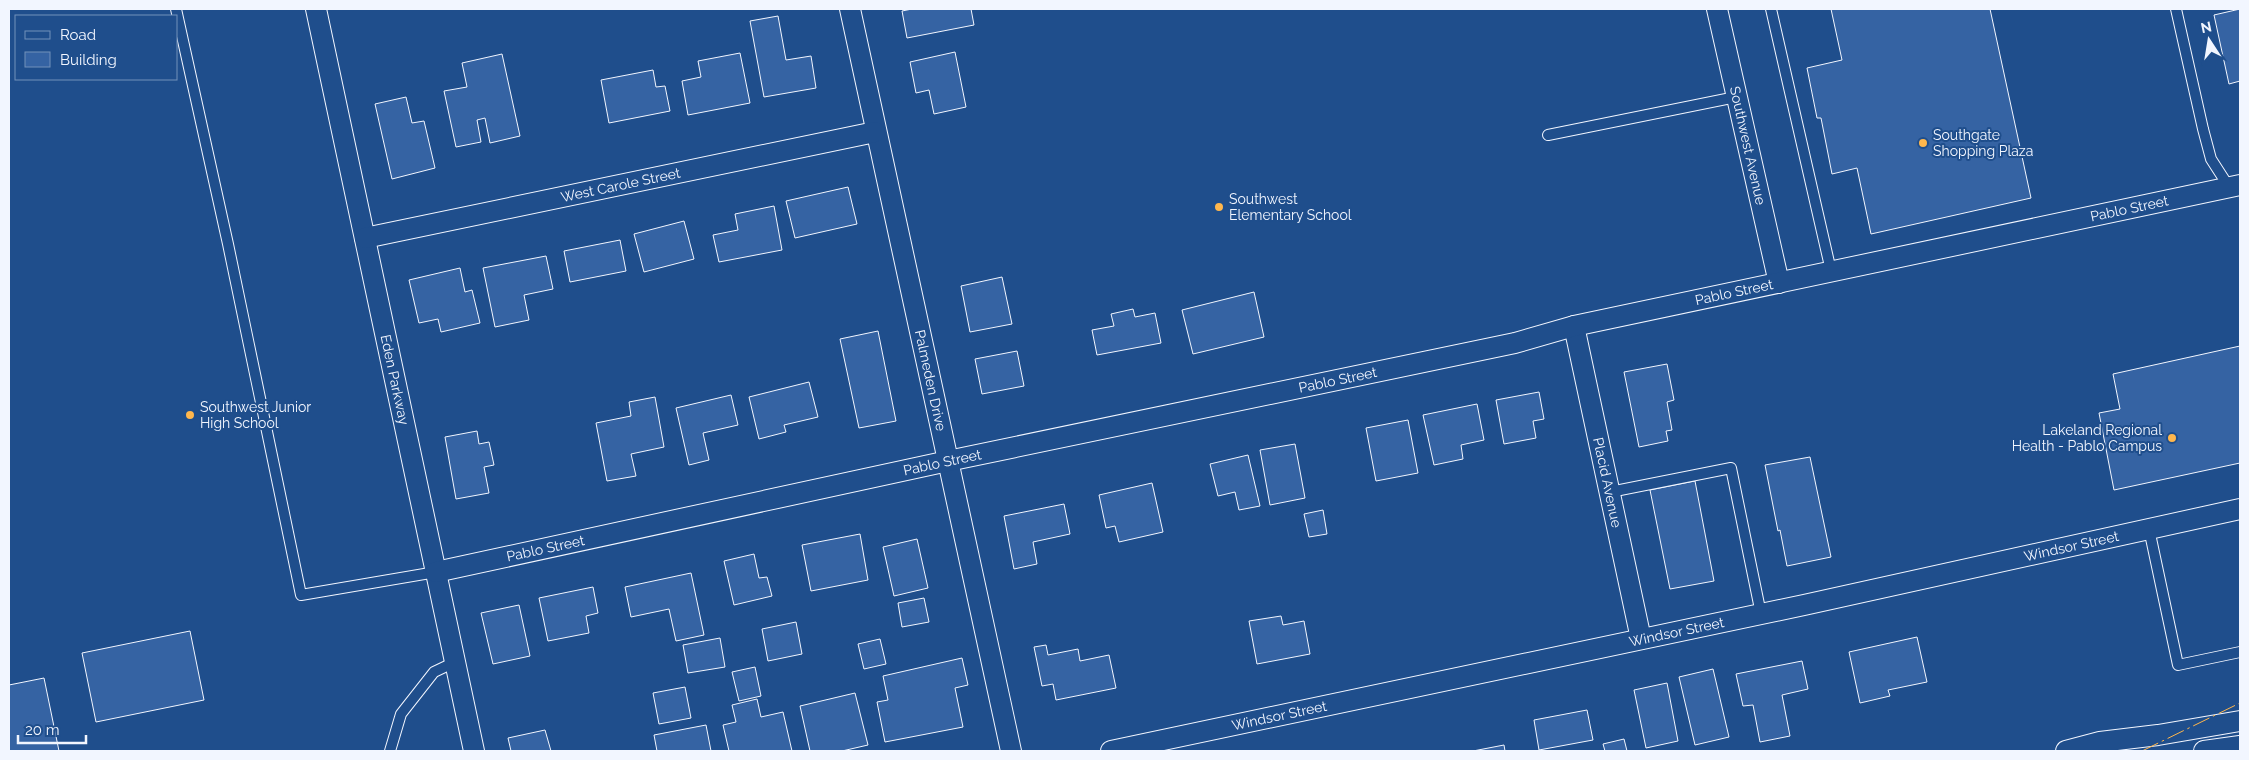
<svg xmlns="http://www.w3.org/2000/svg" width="2249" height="760" viewBox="0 0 2249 760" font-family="Raleway,sans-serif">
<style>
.building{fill:#3563a3;stroke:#f2f6ff}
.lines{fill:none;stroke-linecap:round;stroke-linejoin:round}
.lane-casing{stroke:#f2f6ff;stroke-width:12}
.street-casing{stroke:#f2f6ff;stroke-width:22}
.lane{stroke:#1f4e8c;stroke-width:10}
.street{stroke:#1f4e8c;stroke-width:20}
.power{stroke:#ffb74d;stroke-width:1;stroke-dasharray:18 4 2.5 4;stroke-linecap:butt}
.poi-dot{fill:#ffb74d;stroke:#1f4e8c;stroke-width:2}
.labels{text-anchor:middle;stroke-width:4;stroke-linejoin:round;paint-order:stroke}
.poi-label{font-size:14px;fill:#f2f6ff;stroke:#1f4e8c;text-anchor:start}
.street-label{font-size:14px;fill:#f2f6ff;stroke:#1f4e8c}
</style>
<rect width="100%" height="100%" fill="#1f4e8c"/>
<!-- building -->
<g class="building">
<polygon points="912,9 971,9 974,25 907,38 902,11"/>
<polygon points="1831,9 1990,9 2031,198 1871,234 1857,168 1832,174 1821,118 1817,118 1807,68 1842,60"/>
<polygon points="2240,9 2240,81 2229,84 2214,15"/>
<polygon points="778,16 786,60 811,56 816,88 764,97 750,21"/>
<polygon points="955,52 966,107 934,114 929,90 916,93 910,62"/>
<polygon points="740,53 750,103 688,115 682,81 701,77 698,61"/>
<polygon points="502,54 520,136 490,143 485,118 477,120 481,142 456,147 444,91 467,87 462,63"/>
<polygon points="653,70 656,87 665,86 670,111 609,123 601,80"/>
<polygon points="406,97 412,123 424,121 435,168 392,179 375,104"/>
<polygon points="848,187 857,224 795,238 786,201"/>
<polygon points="774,206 782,250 719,262 713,235 738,230 735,214"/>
<polygon points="684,221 694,259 644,272 634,234"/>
<polygon points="620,240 626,271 570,282 564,251"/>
<polygon points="546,256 553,289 524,295 529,320 495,327 483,268"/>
<polygon points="460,268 465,292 472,290 480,323 441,332 438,319 419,323 409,280"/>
<polygon points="1002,277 1012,324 970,332 961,286"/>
<polygon points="1254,292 1264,337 1193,354 1182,310"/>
<polygon points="1133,309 1135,317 1155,313 1161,343 1097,355 1092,330 1114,326 1111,314"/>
<polygon points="878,331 896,421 859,428 840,339"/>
<polygon points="2240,346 2240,463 2114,490 2099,413 2120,409 2113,374"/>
<polygon points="1017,351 1024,386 982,394 975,359"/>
<polygon points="1667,364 1674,400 1667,402 1672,430 1666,431 1668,441 1639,447 1624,372"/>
<polygon points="809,382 818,417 784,425 786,432 759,439 749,397"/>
<polygon points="1539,392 1544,419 1533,421 1536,438 1504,444 1496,400"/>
<polygon points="731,395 738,425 703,433 709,460 689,465 676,408"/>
<polygon points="655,397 664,447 631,454 636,476 607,481 596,423 631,416 629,402"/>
<polygon points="1477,404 1484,440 1461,445 1463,459 1434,465 1423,415"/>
<polygon points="1408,420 1418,473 1376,481 1366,428"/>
<polygon points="477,431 479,444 489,442 494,465 484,467 489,493 456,499 445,437"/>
<polygon points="1295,444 1305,498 1270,505 1260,450"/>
<polygon points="1248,455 1260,506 1239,510 1235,492 1218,496 1210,464"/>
<polygon points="1810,457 1831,557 1787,566 1780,530 1778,531 1765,465"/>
<polygon points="1695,481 1714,581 1670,589 1650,490"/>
<polygon points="1152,483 1163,532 1119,542 1115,526 1106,528 1099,495"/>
<polygon points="1064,504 1070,534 1033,542 1037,564 1014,569 1004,516"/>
<polygon points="1323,510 1327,534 1309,537 1304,514"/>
<polygon points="860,534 868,580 811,591 802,545"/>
<polygon points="917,539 928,588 894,596 883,547"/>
<polygon points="754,554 759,578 767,577 772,596 734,605 724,561"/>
<polygon points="691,573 704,635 676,641 669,609 631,617 625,587"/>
<polygon points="593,587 598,613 586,616 589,633 548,641 539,598"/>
<polygon points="924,598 929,622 902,627 898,603"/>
<polygon points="519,605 530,656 493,664 481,613"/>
<polygon points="1281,616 1283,625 1304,621 1310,654 1257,664 1249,621"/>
<polygon points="796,622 802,654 768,661 762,629"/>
<polygon points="190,631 204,700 96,722 82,653"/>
<polygon points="1917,637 1927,682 1888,690 1890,696 1860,703 1849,652"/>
<polygon points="720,638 725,667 688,673 683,645"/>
<polygon points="880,639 886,664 864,669 858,644"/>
<polygon points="1046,645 1048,655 1078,649 1080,661 1109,655 1116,688 1056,700 1053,684 1042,686 1034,647"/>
<polygon points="962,658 968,685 955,688 963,727 885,742 877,702 888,700 883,676"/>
<polygon points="1802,661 1808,689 1782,695 1790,736 1760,742 1753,705 1743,706 1736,674"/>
<polygon points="755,667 761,696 739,701 732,672"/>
<polygon points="1713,669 1729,737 1695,745 1679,677"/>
<polygon points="44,678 59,751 9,751 9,685"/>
<polygon points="1667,683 1678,741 1646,748 1634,690"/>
<polygon points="685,687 691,718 659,724 653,693"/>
<polygon points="855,693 868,745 842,751 810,751 800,706"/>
<polygon points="757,699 761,717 783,712 792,751 729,751 723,725 736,722 732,705"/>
<polygon points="1587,710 1593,740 1539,750 1534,720"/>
<polygon points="706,725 711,751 657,751 654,735"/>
<polygon points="545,730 551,751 511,751 508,738"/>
<polygon points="1624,739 1627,751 1605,751 1603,744"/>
<polygon points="1504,745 1505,751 1473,751"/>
</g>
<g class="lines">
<!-- lane casing -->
<g class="lane-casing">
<g id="lane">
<polyline points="176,9 228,244 301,595 436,572"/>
<polyline points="1771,9 1831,271"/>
<polyline points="2176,9 2203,129 2211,159 2229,187"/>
<polyline points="1548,135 1736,97"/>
<polyline points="1610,492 1731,468 1761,614"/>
<polyline points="2149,529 2178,665 2240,652"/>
<polyline points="390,751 401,714 434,672 455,662"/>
</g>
</g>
<!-- street casing -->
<g class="street-casing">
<g id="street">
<path id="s1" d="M316,9L474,751"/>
<path id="s2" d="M850,9L1011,751"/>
<path id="s3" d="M1717,9L1779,283"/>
<path id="s4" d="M365,238L875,132"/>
<path id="s5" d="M1574,326L1641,639"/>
<path id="s6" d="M436,572L948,461L1515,343L1574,326L2240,185"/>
<path id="s7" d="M1111,751L1804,605L2240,509"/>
<polyline points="2066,751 2100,742 2158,735 2240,721"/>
<polyline points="2204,751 2240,746"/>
</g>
</g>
<!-- lane -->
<use href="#lane" class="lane"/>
<!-- street -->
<use href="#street" class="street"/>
<!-- power -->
<polyline class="power" points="2142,751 2240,703"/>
</g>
<!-- markers -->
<g class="poi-dot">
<circle cx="1923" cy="143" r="5"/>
<circle cx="1219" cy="207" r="5"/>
<circle cx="190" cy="415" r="5"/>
<circle cx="2172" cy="438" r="5"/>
</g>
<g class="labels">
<!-- poi labels -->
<g class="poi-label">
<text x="1933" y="140">Southgate<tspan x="1933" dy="16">Shopping Plaza</tspan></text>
<text x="1229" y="204">Southwest<tspan x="1229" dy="16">Elementary School</tspan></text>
<text x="200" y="412">Southwest Junior<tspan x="200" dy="16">High School</tspan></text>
<text x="2162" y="435" text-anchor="end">Lakeland Regional<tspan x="2162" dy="16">Health - Pablo Campus</tspan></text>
</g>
<!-- street labels -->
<g class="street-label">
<text dy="5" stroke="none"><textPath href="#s3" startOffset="140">Southwest Avenue</textPath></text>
<text dy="5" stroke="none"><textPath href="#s4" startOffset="261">West Carole Street</textPath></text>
<text dy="5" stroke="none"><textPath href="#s6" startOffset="1732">Pablo Street</textPath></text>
<text dy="5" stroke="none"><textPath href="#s6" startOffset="1328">Pablo Street</textPath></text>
<text dy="5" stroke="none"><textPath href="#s1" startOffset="379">Eden Parkway</textPath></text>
<text dy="5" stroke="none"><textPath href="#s2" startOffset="380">Palmeden Drive</textPath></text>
<text dy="5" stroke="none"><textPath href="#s6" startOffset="922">Pablo Street</textPath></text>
<text dy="5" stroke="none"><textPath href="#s6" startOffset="518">Pablo Street</textPath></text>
<text dy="5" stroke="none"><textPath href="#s5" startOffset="160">Placid Avenue</textPath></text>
<text dy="5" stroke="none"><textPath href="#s7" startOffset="982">Windsor Street</textPath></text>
<text dy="5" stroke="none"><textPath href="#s6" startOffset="112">Pablo Street</textPath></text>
<text dy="5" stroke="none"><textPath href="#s7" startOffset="578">Windsor Street</textPath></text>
<text dy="5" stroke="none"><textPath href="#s7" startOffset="172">Windsor Street</textPath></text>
</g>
</g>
<!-- border -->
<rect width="2249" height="760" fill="none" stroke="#f2f6ff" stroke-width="20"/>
<!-- legend -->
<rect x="15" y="15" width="162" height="65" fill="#1f4e8c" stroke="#7391ba"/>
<rect x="25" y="31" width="25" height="8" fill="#1f4e8c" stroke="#7391ba"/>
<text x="60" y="40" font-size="15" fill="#f2f6ff">Road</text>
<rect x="25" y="52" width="25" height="15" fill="#3563a3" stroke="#7391ba"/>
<text x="60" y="65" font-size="15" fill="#f2f6ff">Building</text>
<!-- north arrow -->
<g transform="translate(2209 40) rotate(348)" stroke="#1f4e8c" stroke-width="4" paint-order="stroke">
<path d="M0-4L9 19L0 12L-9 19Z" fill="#f2f6ff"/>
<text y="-8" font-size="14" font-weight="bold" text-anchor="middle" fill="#f2f6ff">N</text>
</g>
<!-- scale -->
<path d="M18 735v8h68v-8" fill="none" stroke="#f2f6ff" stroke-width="2.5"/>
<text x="25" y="735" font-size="15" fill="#f2f6ff" stroke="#1f4e8c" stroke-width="4" paint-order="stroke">20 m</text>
</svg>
